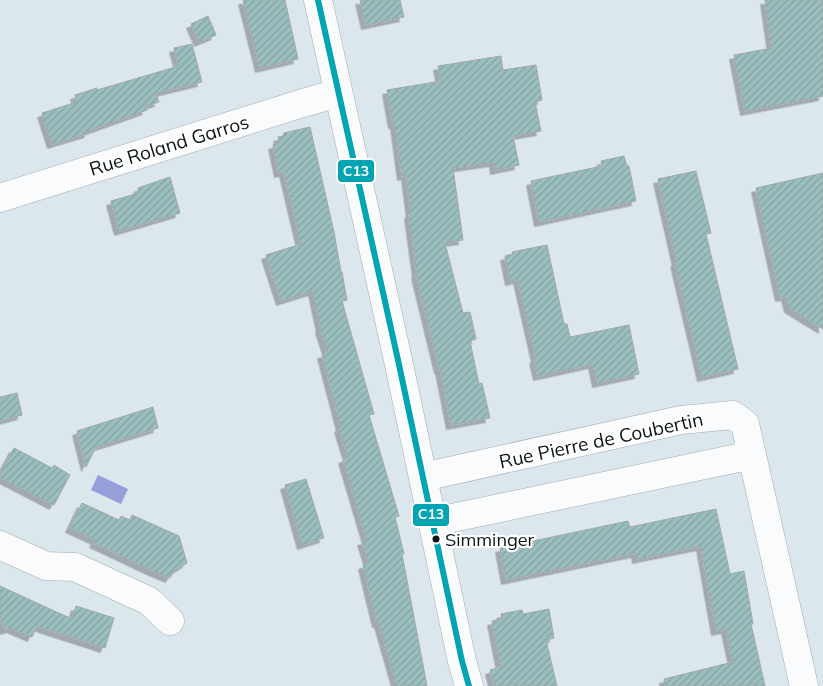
<svg xmlns="http://www.w3.org/2000/svg" width="823" height="686" viewBox="0 0 823 686" font-family="Mulish,sans-serif">
<style>
.water{fill:#969fd9}
.building{fill:url(#building-hatch);stroke:#9fa9ab;filter:url(#shadow)}
.lines{fill:none;stroke-linecap:round;stroke-linejoin:round}
.minor-casing{stroke:#a2abae;stroke-width:29}
.minor{stroke:#fafbfc;stroke-width:28}
.bus-1-casing{stroke:#fff;stroke-width:10}
.bus-1{stroke:#00a4b2;stroke-width:6}
.bus-dot{fill:#0c1417;stroke:#fff;stroke-width:2}
.labels{text-anchor:middle;stroke-width:4.5;stroke-linejoin:round;paint-order:stroke}
.bus-label{font-size:18px;fill:#0c1417;stroke:#fff;text-anchor:start}
.street-label{font-size:19px;fill:#0c1417;stroke:#fff}
.line-badge{stroke:#fff;stroke-width:2}
.badge-label{font-size:14px;text-anchor:middle;font-weight:bold;fill:#fff}
</style>
<defs>
<pattern id="building-hatch" width="6" height="6" patternUnits="userSpaceOnUse" patternTransform="scale(1.25)"><rect width="6" height="6" fill="#9bbebf"/><path d="M-1 1l2-2M0 6l6-6M5 7l2-2" fill="none" stroke="#84a2a3"/></pattern>
<filter id="shadow"><feDropShadow dx="-4.5" dy="4.5" stdDeviation="0" flood-color="#0004"/></filter>
</defs>
<rect width="100%" height="100%" fill="#dbe7ec"/>
<!-- water -->
<polygon class="water" points="98,475 128,489 121,504 91,490"/>
<!-- building -->
<g class="building">
<polygon points="243,0 285,0 298,59 260,68"/>
<polygon points="360,0 400,0 404,17 366,25"/>
<polygon points="765,0 823,0 823,96 745,111 734,55 772,48"/>
<polygon points="208,16 216,35 199,42 191,24"/>
<polygon points="192,44 202,82 156,93 159,102 146,106 147,110 88,131 89,133 52,144 42,113 77,102 75,95 97,88 97,90 179,66 174,48"/>
<polygon points="501,56 503,70 536,65 542,100 535,102 541,131 513,136 519,165 495,170 494,162 453,168 463,240 448,242 449,243 445,243 463,313 470,312 476,339 470,341 479,384 482,383 490,418 451,425 440,369 439,369 416,274 417,273 409,214 411,214 406,175 402,176 395,124 393,124 387,90 441,81 438,66"/>
<polygon points="310,127 334,232 341,272 342,272 347,300 342,301 374,414 369,415 399,516 395,517 404,554 402,554 427,686 397,686 379,623 377,623 363,565 369,563 362,541 367,540 343,459 348,457 339,428 341,427 322,354 328,353 320,329 321,328 313,291 281,301 266,255 301,244 284,172 279,173 273,145 279,143 278,137 283,136 284,133"/>
<polygon points="624,156 627,166 629,166 636,201 539,222 531,181 602,166 601,161"/>
<polygon points="696,171 711,233 706,234 738,369 702,377 675,262 677,262 658,179"/>
<polygon points="823,173 823,329 789,308 786,296 780,297 756,188"/>
<polygon points="170,177 180,213 119,231 111,201 139,193 138,188"/>
<polygon points="547,245 564,324 567,324 570,337 629,325 639,374 597,383 593,364 538,376 534,359 536,358 518,279 510,281 505,256 513,254 512,252"/>
<polygon points="17,393 22,415 0,421 0,397"/>
<polygon points="153,407 158,428 96,447 86,467 77,431"/>
<polygon points="14,448 52,468 54,465 70,475 54,505 0,477 0,474"/>
<polygon points="306,479 324,538 302,545 285,485"/>
<polygon points="82,503 119,520 121,516 130,520 132,515 179,536 187,563 174,571 170,578 151,570 94,543 96,540 70,528"/>
<polygon points="716,509 730,574 744,571 753,624 751,624 765,686 665,686 664,679 733,662 726,629 716,631 701,546 637,559 636,553 506,580 500,548 628,521 630,527"/>
<polygon points="0,586 72,619 76,606 114,618 105,648 37,626 32,637 11,628 5,630 0,616"/>
<polygon points="549,609 554,638 546,640 557,686 494,686 490,670 501,667 492,621 502,619 501,614 522,610 523,614"/>
</g>
<g class="lines">
<!-- minor casing -->
<g class="minor-casing">
<g id="minor">
<polyline points="318,0 398,360 462,661 469,686"/>
<polyline points="0,198 303,103 338,93"/>
<polyline points="752,455 804,686"/>
<polyline points="423,477 681,420 733,415 745,424 752,455 433,522"/>
<polyline points="0,545 46,566 75,567 149,601 170,621"/>
</g>
</g>
<!-- minor -->
<use href="#minor" class="minor"/>
<!-- bus-1 casing -->
<g class="bus-1-casing">
<polyline id="bus-1" points="318,0 398,360 462,661 469,686"/>
</g>
<!-- bus-1 -->
<use href="#bus-1" class="bus-1"/>
</g>
<!-- markers -->
<circle class="bus-dot" cx="436" cy="539" r="4.5"/>
<g class="labels">
<!-- bus labels -->
<g class="bus-label">
<text x="445" y="546">Simminger</text>
</g>
<!-- street labels -->
<g class="street-label">
<text transform="translate(169 145) rotate(-17)" y="7">Rue Roland Garros</text>
<text transform="translate(601 440) rotate(-12)" y="7">Rue Pierre de Coubertin</text>
</g>
</g>
<g class="line-badge">
<rect x="337" y="159" width="38" height="24" rx="5" fill="#00a4b2"/>
<rect x="412" y="503" width="38" height="24" rx="5" fill="#00a4b2"/>
</g>
<g class="badge-label">
<text x="356" y="176">C13</text>
<text x="431" y="519">C13</text>
</g>
</svg>
